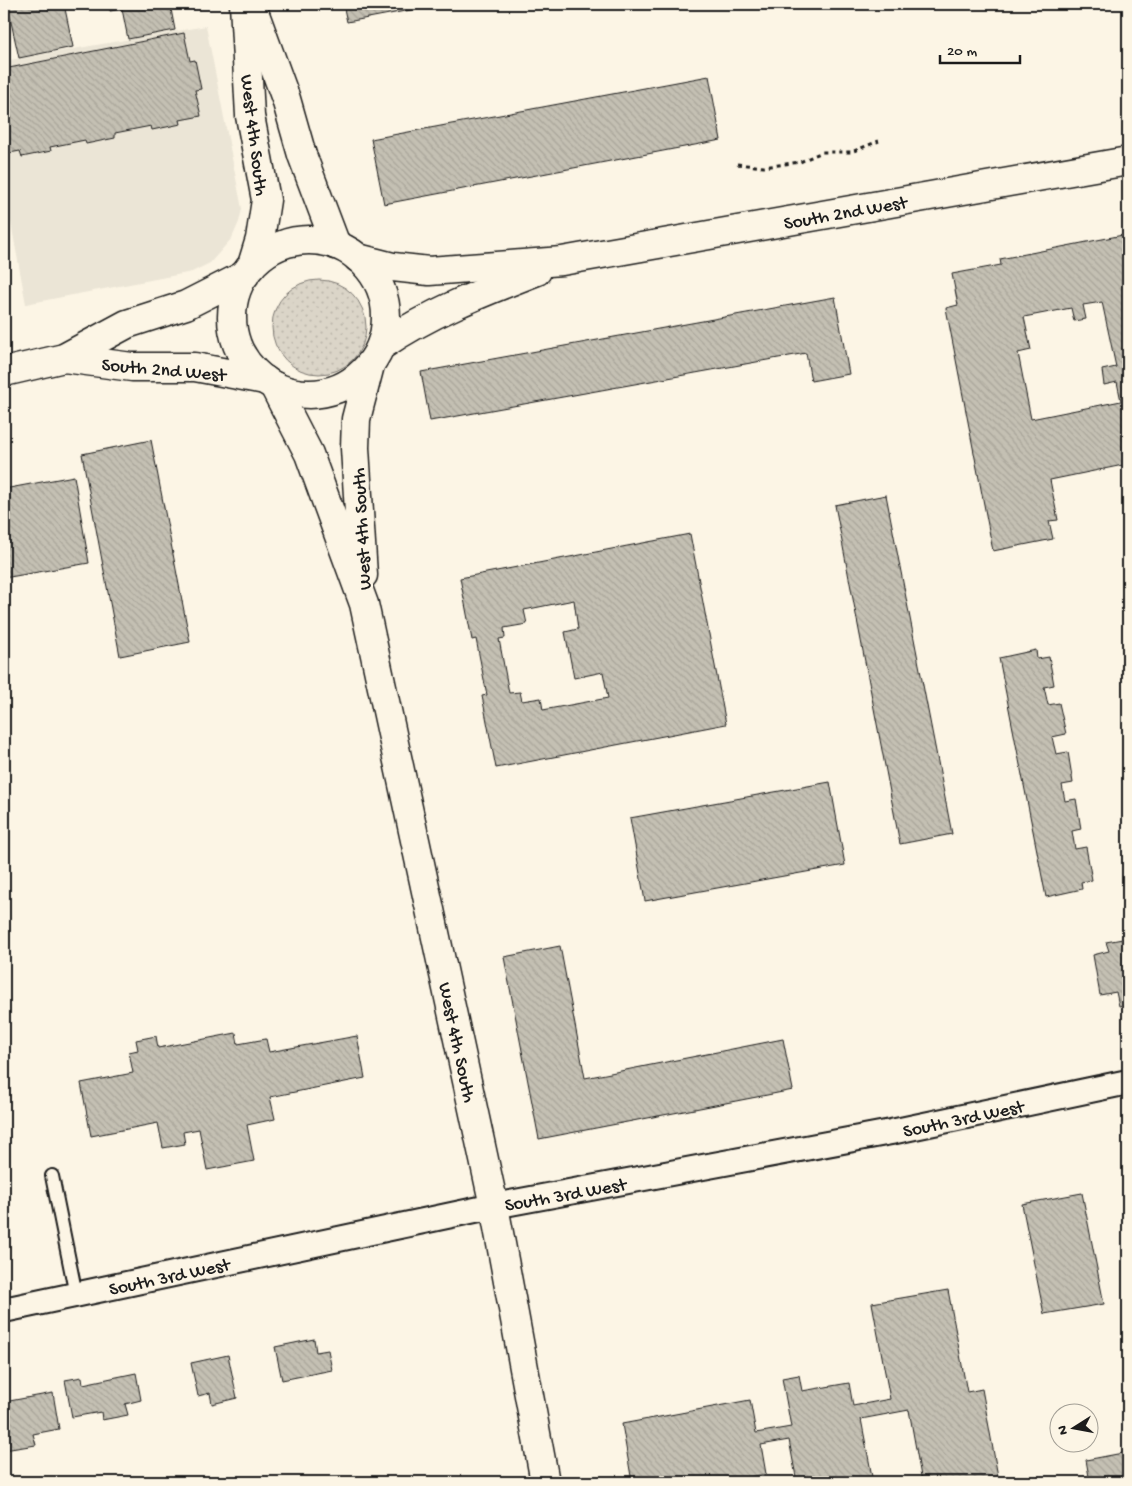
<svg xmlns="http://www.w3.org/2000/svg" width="1132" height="1486" viewBox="0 0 1132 1486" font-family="'Gochi Hand',sans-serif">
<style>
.built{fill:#ebe5d6}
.green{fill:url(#green-dots);stroke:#7c7872}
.building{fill:url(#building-back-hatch);stroke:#1c1c1c;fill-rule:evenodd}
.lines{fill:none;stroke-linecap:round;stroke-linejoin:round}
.service-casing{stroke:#1c1c1c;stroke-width:16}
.minor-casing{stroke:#1c1c1c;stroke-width:28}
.tertiary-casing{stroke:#1c1c1c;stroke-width:31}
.secondary-casing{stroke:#1c1c1c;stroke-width:31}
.primary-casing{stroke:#1c1c1c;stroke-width:31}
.path{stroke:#1c1c1c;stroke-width:3;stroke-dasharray:4 4;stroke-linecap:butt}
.service{stroke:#fcf5e5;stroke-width:12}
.minor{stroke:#fcf5e5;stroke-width:24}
.tertiary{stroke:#fcf5e5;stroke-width:28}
.secondary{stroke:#fcf5e5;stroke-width:28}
.primary{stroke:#fcf5e5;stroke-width:28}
.labels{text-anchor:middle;stroke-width:4.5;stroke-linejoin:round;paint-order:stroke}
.street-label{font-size:19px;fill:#1c1c1c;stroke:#fcf5e5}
</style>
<defs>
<pattern id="green-dots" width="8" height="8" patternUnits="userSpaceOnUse" patternTransform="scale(1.25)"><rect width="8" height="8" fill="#dbd5c8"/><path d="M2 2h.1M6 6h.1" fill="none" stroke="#bbb6ab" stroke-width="1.8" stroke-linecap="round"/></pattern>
<pattern id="building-back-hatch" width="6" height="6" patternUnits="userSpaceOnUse" patternTransform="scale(1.25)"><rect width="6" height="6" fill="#c4c0b3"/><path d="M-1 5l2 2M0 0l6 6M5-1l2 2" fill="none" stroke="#a8a499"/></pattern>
</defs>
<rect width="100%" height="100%" fill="#fcf5e5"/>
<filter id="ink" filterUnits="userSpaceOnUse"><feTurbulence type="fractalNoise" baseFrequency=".02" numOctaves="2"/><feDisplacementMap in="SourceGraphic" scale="10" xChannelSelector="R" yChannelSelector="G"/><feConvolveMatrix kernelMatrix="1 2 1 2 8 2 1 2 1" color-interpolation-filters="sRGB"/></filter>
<g filter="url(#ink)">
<!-- built -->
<polygon class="built" points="206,26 242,209 239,222 232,238 210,263 192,272 26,304 4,185 4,61"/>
<!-- green -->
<circle class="green" cx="319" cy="327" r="47"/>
<!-- building -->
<g class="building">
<polygon points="7,4 64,4 73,47 19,58"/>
<polygon points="109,4 170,4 175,30 128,39 122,9 110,11"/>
<polygon points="343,4 415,4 416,9 347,22"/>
<polygon points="184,33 190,61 195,60 201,89 195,90 201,116 180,120 181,124 152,130 151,126 115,133 115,138 86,144 85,140 50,147 51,151 22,157 20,151 4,154 4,69"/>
<polygon points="709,76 721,140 384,204 371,139"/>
<path d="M1128,234V464L1050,480L1058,520L1049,521L1053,539L993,551L946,308L958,305L952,274L1001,265L1000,259ZM1102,302L1116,367L1102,370L1104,385L1117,382L1121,401L1031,419L1018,353L1031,350L1024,317L1071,308L1074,321L1086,319L1083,305Z"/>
<polygon points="835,297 849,374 811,381 806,353 430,421 421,372"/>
<polygon points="151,440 190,642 120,656 82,454"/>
<polygon points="74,476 89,563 4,578 4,489"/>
<polygon points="886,495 952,834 900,844 835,505"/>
<path d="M690,534L726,724L496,768L482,696L487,695L476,639L472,640L460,578ZM574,600L578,629L565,632L574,678L603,672L608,698L543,710L541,698L522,701L520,692L509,693L499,639L505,638L504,628L527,624L524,610Z"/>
<polygon points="1036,650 1037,659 1049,657 1054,685 1044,687 1048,705 1059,703 1066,734 1052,737 1056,754 1068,752 1073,783 1062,785 1065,801 1076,799 1081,829 1072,831 1075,849 1086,847 1092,880 1081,882 1082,889 1046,897 999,658"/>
<polygon points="830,782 845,865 645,901 630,818"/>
<polygon points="1128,938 1128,1004 1119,1006 1116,992 1100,995 1093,955 1109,951 1106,942"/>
<polygon points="560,946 585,1078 783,1039 793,1090 539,1139 504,957"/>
<polygon points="236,1033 238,1044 266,1039 269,1052 357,1036 365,1078 270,1097 275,1119 247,1125 254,1161 207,1170 199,1129 183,1132 185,1144 163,1148 158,1123 91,1136 81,1083 133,1073 129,1052 138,1050 136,1040 156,1036 158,1048"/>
<polygon points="1082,1193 1104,1304 1044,1314 1022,1204"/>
<polygon points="948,1290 967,1392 982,1389 999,1482 922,1482 909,1410 861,1419 873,1482 797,1482 789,1440 761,1445 766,1474 720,1482 632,1482 622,1424 750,1400 756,1433 791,1427 782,1378 799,1375 802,1391 849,1383 853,1406 890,1399 872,1303"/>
<polygon points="314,1339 316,1352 328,1350 332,1370 282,1380 275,1347"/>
<polygon points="228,1355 237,1398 212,1404 210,1393 198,1396 191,1363"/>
<polygon points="136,1373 141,1400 125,1404 128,1415 102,1420 101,1412 72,1417 65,1380 82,1377 83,1384"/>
<polygon points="53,1393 59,1429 33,1434 36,1445 4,1450 4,1402"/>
<polygon points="1128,1452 1128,1482 1090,1482 1086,1460"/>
</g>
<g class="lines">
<!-- service casing -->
<g class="service-casing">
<polyline id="service" points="52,1176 76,1295"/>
</g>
<!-- minor casing -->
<g class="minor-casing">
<polyline id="minor" points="4,1310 494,1206 891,1132 1128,1082"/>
</g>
<!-- tertiary casing -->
<g class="tertiary-casing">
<g id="tertiary">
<polyline points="244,4 250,116 266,200 260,239 252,265"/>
<polyline points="252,6 286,99 302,155 336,245"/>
</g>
</g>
<!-- secondary casing -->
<g class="secondary-casing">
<g id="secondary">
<polyline points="358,258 393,267 429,271 562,261 1128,161"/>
<path d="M381,346C429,313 483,292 537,271"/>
</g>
</g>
<!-- primary casing -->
<g class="primary-casing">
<g id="primary">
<circle cx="309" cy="317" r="77"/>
<polyline points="64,358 132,367 195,367 265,380"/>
<polyline points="4,372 64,358 127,324 186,305 245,275"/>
<polyline points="274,386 309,454 364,604 494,1206 545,1482"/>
<polyline points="363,575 355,448 356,419 370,365"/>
</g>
</g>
<!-- path -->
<polyline class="path" points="737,164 764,167 800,162 822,152 851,152 879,141"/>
<!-- service -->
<use href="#service" class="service"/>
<!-- minor -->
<use href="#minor" class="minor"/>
<!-- tertiary -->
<use href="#tertiary" class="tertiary"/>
<!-- secondary -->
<use href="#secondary" class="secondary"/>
<!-- primary -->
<use href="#primary" class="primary"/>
</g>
</g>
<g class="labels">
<!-- street labels -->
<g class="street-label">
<text transform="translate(256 135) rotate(83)" y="7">West 4th South</text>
<text transform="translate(845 211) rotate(-10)" y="7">South 2nd West</text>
<text transform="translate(164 368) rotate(5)" y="7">South 2nd West</text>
<text transform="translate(360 529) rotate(-93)" y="7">West 4th South</text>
<text transform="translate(459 1042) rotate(78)" y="7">West 4th South</text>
<text transform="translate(963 1117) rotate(-12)" y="7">South 3rd West</text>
<text transform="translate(565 1193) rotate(-10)" y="7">South 3rd West</text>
<text transform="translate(169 1275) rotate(-12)" y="7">South 3rd West</text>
</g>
</g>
<!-- margin -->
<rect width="1132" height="1486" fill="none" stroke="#fcf5e5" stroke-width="20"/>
<rect x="10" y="10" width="1112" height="1466" fill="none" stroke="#1c1c1c" stroke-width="2" filter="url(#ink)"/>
<!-- north arrow -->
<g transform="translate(1074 1428) rotate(259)"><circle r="24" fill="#fcf5e5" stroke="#a29e95"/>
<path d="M0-4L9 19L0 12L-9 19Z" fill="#1c1c1c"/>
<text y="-8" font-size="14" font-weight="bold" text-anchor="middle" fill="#1c1c1c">N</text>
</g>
<!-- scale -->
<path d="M940 55v8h80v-8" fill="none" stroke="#1c1c1c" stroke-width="2.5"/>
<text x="947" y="55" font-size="15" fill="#1c1c1c" stroke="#fcf5e5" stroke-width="4" paint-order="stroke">20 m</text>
</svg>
